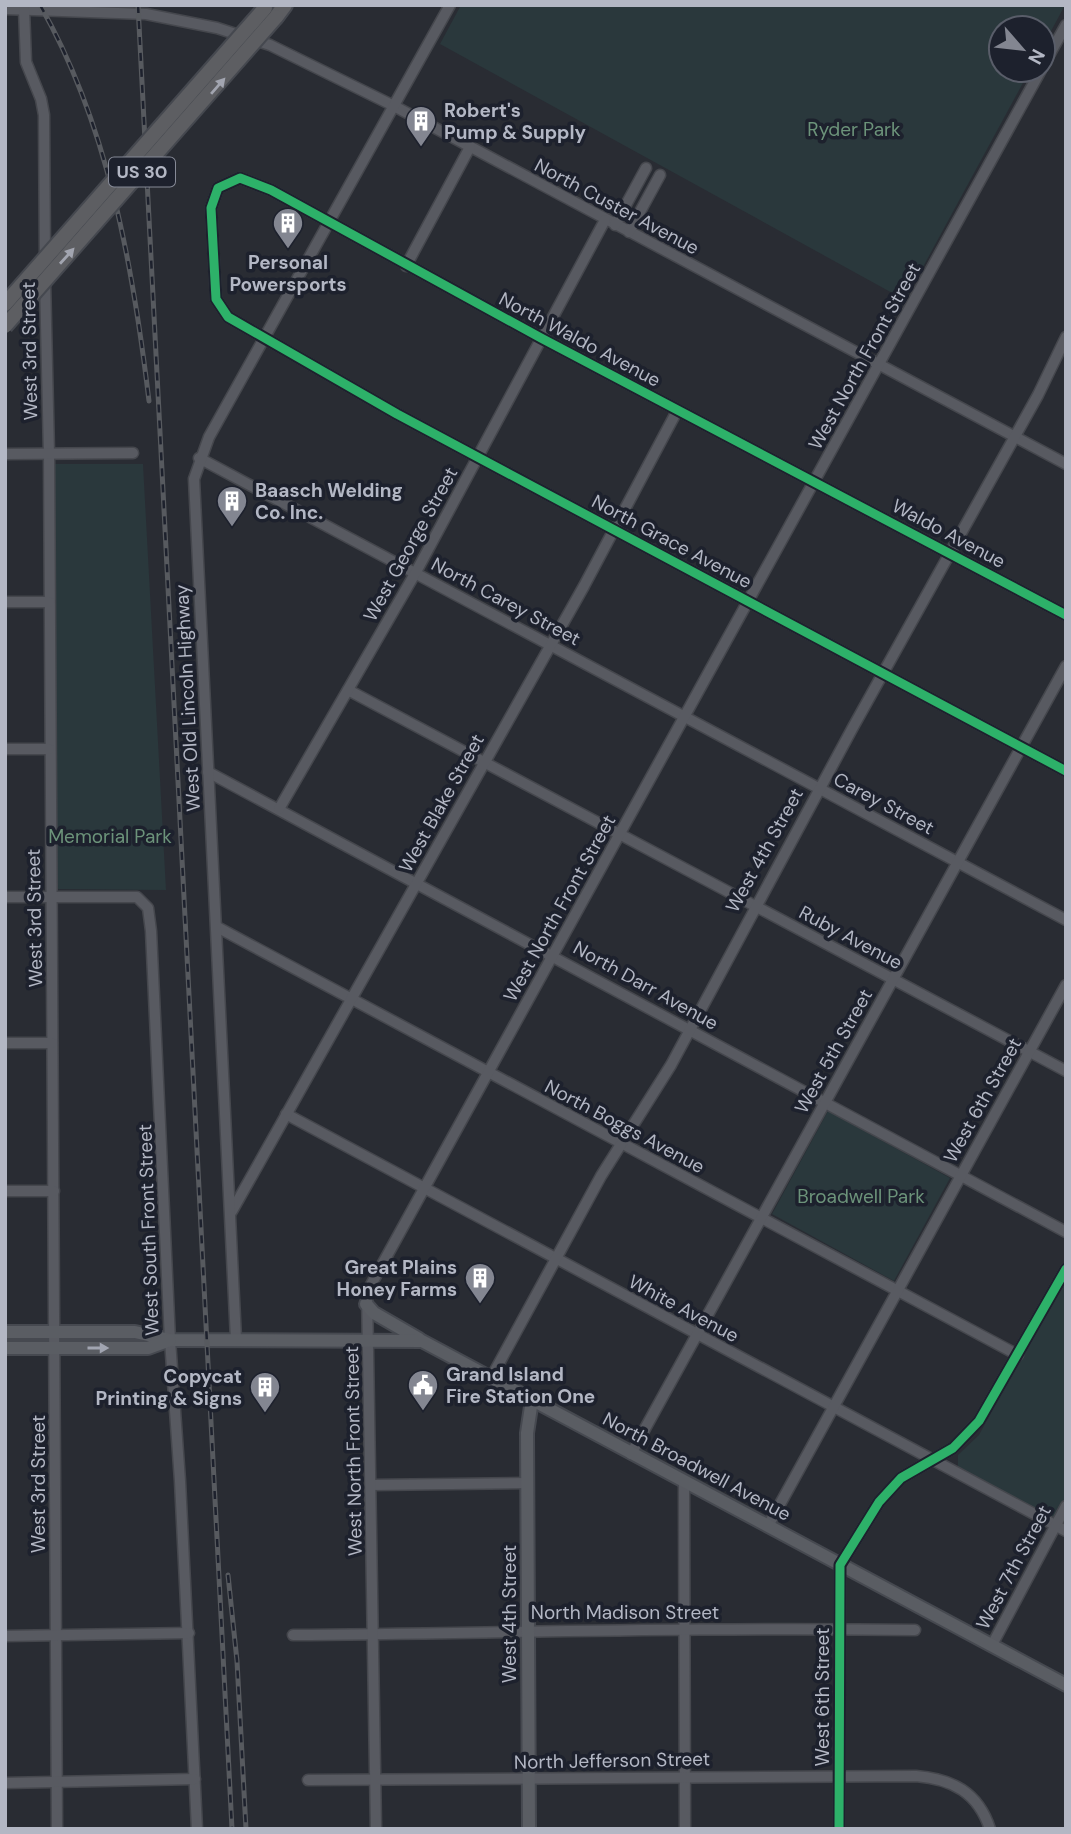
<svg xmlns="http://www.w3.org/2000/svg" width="1071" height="1834" viewBox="0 0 1071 1834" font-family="'DM Sans',sans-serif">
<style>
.green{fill:#2a383c}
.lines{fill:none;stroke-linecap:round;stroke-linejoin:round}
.minor-casing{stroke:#45474d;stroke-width:13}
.major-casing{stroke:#464950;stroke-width:16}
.highway-casing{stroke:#45484f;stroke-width:18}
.minor{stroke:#585a61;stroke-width:10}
.major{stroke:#5a5d63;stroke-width:12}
.highway{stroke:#5d5e62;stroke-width:14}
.rail-casing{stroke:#575a5f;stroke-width:5}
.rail{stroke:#1d212d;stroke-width:2.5;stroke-dasharray:8;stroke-linecap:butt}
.highway-bridge-casing{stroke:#45484f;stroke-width:18;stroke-linecap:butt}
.highway-bridge{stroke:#5d5e62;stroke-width:14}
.cycleway-casing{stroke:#1d212d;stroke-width:13}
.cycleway{stroke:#2db169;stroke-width:9}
.oneway{fill:#a2a5b0}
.oneway2{fill:#a1a5b1}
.labels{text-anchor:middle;stroke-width:7;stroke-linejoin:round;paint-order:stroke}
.shield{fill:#1d212d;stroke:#868a97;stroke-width:2}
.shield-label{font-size:18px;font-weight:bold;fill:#b3b7c4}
.poi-label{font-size:19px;font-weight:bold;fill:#b3b7c4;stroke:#1d212d;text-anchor:start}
.park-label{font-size:19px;fill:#6c937a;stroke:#1d212d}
.street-label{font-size:19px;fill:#b3b7c4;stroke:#1d212d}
</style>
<rect width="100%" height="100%" fill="#292c33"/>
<!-- green -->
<g class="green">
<polygon points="461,5 1065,5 1043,46 1043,28 1001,28 1001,70 1030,70 905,300 440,44"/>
<polygon points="52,464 143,464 166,890 57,889"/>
<polygon points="828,1111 950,1178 894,1281 772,1214"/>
<polygon points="1066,1275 1066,1498 1054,1520 958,1468 958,1455 979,1435"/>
</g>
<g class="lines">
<!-- minor casing -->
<g class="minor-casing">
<g id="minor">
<polyline points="5,9 146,14 217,28 270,45 394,106 1066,464"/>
<polyline points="24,9 26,62 41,99 44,115 45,261"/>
<polyline points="1043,66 1066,25"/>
<polyline points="615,225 646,168"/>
<polyline points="629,232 660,175"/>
<polyline points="406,266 470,147"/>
<polyline points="45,280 49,454 57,1829"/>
<polyline points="5,454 133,453"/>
<polyline points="199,458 1066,920"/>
<polyline points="5,602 49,602"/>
<polyline points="1066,615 541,338 271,190 240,178 218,188 211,208 216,299 228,317 397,414 1066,771"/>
<polyline points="348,690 1066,1071"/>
<polyline points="5,749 49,749"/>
<polyline points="208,772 1066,1232"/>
<polyline points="279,809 416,572 605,220"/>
<polyline points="5,897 137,897 148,908 151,931 170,1340 180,1481 197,1829"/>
<polyline points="217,927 1018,1355"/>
<polyline points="5,1043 52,1043"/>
<polyline points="286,1114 1066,1531"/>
<polyline points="5,1191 54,1191"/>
<polyline points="232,1211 584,586 677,411"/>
<polyline points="236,1339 194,479 209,437 450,5"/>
<polyline points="491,1378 601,1176 671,1065 852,729 1038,395 1066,337"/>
<polyline points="631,1454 1066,666"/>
<polyline points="684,1482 685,1829"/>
<polyline points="372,1485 527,1483"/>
<polyline points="768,1526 1066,985"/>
<path d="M293,1635C501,1633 708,1627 915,1630"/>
<polyline points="5,1636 189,1633"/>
<polyline points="992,1645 1066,1506"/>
<path d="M308,1780L916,1776C952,1779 978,1792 990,1829"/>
<polyline points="5,1783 195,1779"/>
<polyline points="376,1829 367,1292 1041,70"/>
<polyline points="839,1829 840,1565 879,1502 901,1478 953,1448 979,1421 1066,1269"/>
</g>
</g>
<!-- major casing -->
<g class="major-casing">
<g id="major">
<polyline points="366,1304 374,1313 419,1339"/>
<polyline points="5,1332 135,1332 170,1340 422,1341 1066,1685"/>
<polyline points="5,1348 148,1348 170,1340"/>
<polyline points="529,1829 527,1433 532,1400"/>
</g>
</g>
<!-- highway casing -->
<g class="highway-casing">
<polyline id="highway" points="276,17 285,5"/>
</g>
<!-- minor -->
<use href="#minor" class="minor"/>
<!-- major -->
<use href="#major" class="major"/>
<!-- highway -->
<use href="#highway" class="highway"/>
<!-- rail casing -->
<g class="rail-casing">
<g id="rail">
<path d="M40,5C108,124 133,267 149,401"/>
<polyline points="138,5 232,1829"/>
<polyline points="228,1575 237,1661 246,1829"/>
</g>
</g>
<!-- rail -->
<use href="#rail" class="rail"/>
<!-- highway-bridge casing -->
<g class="highway-bridge-casing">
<g id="highway-bridge">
<polyline points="5,304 265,8"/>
<polyline points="5,326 276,17"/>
</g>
</g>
<!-- highway-bridge -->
<use href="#highway-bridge" class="highway-bridge"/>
<!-- cycleway casing -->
<g class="cycleway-casing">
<g id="cycleway">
<polyline points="1066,615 541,338 271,190 240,178 218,188 211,208 216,299 228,317 397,414 1066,771"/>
<polyline points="839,1829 840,1565 879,1502 901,1478 953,1448 979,1421 1066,1269"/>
</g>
</g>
<!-- cycleway -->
<use href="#cycleway" class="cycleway"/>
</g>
<!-- one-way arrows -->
<defs><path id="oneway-solid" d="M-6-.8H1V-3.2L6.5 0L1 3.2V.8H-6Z" transform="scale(1.75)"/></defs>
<g class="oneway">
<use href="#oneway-solid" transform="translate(218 86) rotate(-49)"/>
<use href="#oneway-solid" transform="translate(67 256) rotate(-48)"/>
</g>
<use class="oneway2" href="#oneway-solid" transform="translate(98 1348)"/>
<!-- icons -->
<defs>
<g id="building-pin" transform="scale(1.575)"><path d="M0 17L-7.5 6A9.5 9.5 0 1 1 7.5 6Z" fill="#838691" stroke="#1d212d"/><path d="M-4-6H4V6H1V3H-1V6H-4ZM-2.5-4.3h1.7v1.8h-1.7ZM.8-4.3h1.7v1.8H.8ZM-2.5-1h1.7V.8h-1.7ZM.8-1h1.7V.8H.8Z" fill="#fff"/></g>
<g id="civic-pin" transform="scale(1.575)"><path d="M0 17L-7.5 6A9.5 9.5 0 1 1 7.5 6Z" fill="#838691" stroke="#1d212d"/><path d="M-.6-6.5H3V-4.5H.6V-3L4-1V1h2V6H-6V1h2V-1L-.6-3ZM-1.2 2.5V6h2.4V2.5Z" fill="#fff"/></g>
</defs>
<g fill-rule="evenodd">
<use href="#building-pin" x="421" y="121"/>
<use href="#building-pin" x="288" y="223"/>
<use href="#building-pin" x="232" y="501"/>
<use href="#building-pin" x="480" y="1278"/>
<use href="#civic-pin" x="423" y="1385"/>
<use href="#building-pin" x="265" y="1387"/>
</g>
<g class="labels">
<!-- shield labels -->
<rect class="shield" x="109" y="157.5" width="66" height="29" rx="5"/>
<g class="shield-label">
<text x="142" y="178">US 30</text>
</g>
<!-- poi labels -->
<g class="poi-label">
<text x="444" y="117">Robert's<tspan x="444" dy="22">Pump &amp; Supply</tspan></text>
<text x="288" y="269" text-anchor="middle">Personal<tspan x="288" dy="22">Powersports</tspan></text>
<text x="255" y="497">Baasch Welding<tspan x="255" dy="22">Co. Inc.</tspan></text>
<text x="457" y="1274" text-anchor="end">Great Plains<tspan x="457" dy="22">Honey Farms</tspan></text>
<text x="446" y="1381">Grand Island<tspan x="446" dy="22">Fire Station One</tspan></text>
<text x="242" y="1383" text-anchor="end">Copycat<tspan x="242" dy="22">Printing &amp; Signs</tspan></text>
</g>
<!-- park labels -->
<g class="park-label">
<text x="854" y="136">Ryder Park</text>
<text x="110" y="843">Memorial Park</text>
<text x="861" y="1203">Broadwell Park</text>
</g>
<!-- street labels -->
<g class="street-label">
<text transform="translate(617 206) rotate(28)" y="7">North Custer Avenue</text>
<text transform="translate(580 339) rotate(28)" y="7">North Waldo Avenue</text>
<text transform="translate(29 351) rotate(-91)" y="7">West 3rd Street</text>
<text transform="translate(864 356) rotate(-61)" y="7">West North Front Street</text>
<text transform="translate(949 533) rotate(28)" y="7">Waldo Avenue</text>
<text transform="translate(672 541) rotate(28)" y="7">North Grace Avenue</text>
<text transform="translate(410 544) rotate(-61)" y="7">West George Street</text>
<text transform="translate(506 601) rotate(28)" y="7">North Carey Street</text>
<text transform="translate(187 698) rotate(-93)" y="7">West Old Lincoln Highway</text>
<text transform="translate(441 803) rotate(-61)" y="7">West Blake Street</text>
<text transform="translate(884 803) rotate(28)" y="7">Carey Street</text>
<text transform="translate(764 850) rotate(-61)" y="7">West 4th Street</text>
<text transform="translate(559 908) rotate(-61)" y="7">West North Front Street</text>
<text transform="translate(34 918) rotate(-91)" y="7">West 3rd Street</text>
<text transform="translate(851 937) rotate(28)" y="7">Ruby Avenue</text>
<text transform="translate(646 985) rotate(29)" y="7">North Darr Avenue</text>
<text transform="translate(833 1051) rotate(-61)" y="7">West 5th Street</text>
<text transform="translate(982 1100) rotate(-61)" y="7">West 6th Street</text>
<text transform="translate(625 1126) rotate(28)" y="7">North Boggs Avenue</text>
<text transform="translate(148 1230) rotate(-92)" y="7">West South Front Street</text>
<text transform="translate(684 1308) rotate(28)" y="7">White Avenue</text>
<text transform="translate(353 1451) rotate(-91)" y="7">West North Front Street</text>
<text transform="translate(697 1466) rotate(28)" y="7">North Broadwell Avenue</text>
<text transform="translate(38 1484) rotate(-90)" y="7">West 3rd Street</text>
<text transform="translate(1013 1567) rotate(-62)" y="7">West 7th Street</text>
<text x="625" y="1619">North Madison Street</text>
<text transform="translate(509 1614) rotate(-90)" y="7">West 4th Street</text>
<text transform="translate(822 1697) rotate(-90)" y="7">West 6th Street</text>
<text transform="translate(612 1760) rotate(-1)" y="7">North Jefferson Street</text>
</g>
</g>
<!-- border -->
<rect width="1071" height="1834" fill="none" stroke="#b3b7c4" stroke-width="14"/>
<!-- north arrow -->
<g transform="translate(1022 49) rotate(118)"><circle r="33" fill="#1d212d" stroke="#595d69" stroke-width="2"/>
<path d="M0-5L12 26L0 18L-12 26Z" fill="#838691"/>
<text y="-10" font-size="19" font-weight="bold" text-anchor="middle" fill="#b3b7c4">N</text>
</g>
</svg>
